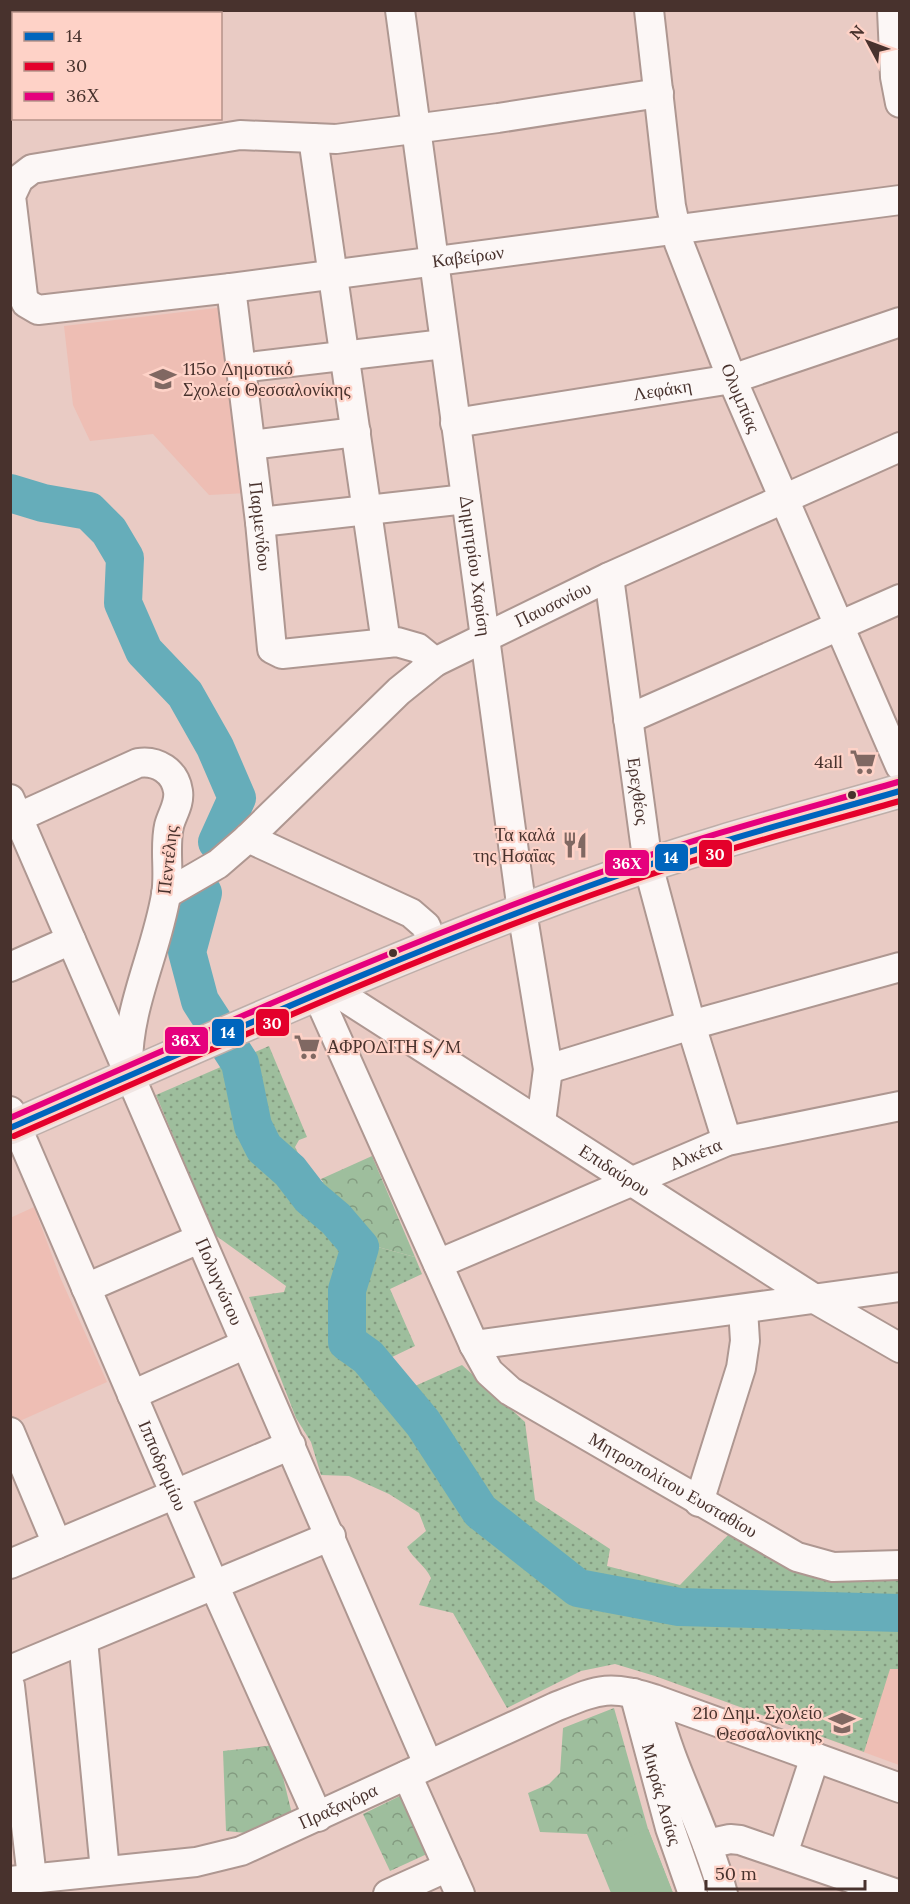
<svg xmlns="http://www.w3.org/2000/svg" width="910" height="1904" viewBox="0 0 910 1904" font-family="Lora,serif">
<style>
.built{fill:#eebeb4}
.grass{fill:url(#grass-dots)}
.forest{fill:url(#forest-crowns)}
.pitch{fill:#9ebe9d}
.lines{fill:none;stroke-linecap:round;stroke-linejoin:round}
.river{stroke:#66adba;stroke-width:38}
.minor-casing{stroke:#ae9791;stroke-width:32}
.major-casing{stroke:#beaea9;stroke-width:36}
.minor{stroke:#fcf7f6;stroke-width:28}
.major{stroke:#f0e5e3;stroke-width:33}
.bus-1-casing{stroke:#fed2c7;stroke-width:10}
.bus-2-casing{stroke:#fed2c7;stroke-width:10}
.bus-3-casing{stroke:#fed2c7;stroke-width:10}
.bus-1{stroke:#0065bd;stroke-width:6}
.bus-2{stroke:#e4002b;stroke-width:6}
.bus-3{stroke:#e5007d;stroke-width:6}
.bus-dot{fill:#48322d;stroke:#fed2c7;stroke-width:2}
.labels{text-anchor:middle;stroke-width:4.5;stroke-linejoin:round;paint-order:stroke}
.street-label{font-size:18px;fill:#48322d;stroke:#fed2c7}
.poi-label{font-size:18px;fill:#48322d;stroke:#fed2c7;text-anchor:end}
.line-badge{stroke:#fed2c7;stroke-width:2}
.badge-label{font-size:16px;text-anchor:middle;font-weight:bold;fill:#fff}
</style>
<defs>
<pattern id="grass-dots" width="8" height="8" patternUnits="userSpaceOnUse" patternTransform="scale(1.5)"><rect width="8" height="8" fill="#9ebe9d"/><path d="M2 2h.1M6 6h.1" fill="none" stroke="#839b80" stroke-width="1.8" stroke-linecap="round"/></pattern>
<pattern id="forest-crowns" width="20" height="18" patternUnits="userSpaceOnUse" patternTransform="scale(1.5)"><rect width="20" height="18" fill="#9ebe9d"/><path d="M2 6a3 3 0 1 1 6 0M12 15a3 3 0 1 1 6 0" fill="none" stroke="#839b80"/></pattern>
</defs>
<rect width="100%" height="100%" fill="#e9cbc4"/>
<!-- built -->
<g class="built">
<polygon points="225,307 248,493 209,495 153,434 90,441 73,405 64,326"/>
<polygon points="34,1207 60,1277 107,1382 13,1424 10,1419 10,1218"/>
<polygon points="730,1664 899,1669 899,1765 655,1676"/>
</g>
<!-- grass -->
<path class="grass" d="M269,1046L307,1137L299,1140L295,1147L312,1181L333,1183L363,1243L415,1257L422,1274L390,1289L415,1346L392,1357L406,1390L462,1365L525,1422L535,1500L610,1549L607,1566L680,1585L731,1532L899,1572V1669H890L864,1752L655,1676L615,1664L581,1671L507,1708L453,1613L419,1605L431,1578C425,1565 414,1560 407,1547L426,1531L419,1513L389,1494L349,1476L321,1475L311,1442L296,1418L249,1297L284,1292L286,1286L215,1235L156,1095Z"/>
<!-- forest -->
<g class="forest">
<polygon points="372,1156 415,1257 363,1243 321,1179"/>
<polygon points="614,1708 648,1829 673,1893 611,1893 587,1834 540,1832 528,1793 549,1784 560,1773 563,1728"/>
<polygon points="275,1745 294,1822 256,1834 226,1831 223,1751"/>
<polygon points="400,1796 427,1854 390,1871 363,1814"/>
</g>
<!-- pitch -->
<polygon class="pitch" points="648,1829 673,1893 612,1893 596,1851"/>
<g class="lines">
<!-- river -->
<g class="river">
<polyline points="10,493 43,503 89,511 109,531 125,558 123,603 144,651 185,694 215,747 237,798 217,842"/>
<polyline points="203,893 187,952 200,1001 240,1063 253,1126 264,1148 290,1171 310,1197 336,1219 360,1247 347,1290 347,1342 368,1357 423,1423 480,1511 578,1588 679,1607 900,1613"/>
</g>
<!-- minor casing -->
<g class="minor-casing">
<g id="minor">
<path id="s1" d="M400,10L522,911L548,1069L541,1122"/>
<path id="s2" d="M649,10L671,206L679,243L732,379L900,766"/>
<polyline points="892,10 895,77 900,103"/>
<polyline points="169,14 182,10"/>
<polyline points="10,50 14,49"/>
<path id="s3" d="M659,93L498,118L336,139L240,135L32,169L19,179L11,196L23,296L26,303L38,310L231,288L900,200"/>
<polyline points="313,138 386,643"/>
<path id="s4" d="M231,288L260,522L272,649L282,654L397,642L418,648L435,662"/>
<polyline points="241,368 444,344"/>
<path id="s5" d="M455,423L732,379L900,322"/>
<polyline points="251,445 356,432"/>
<polyline points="260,522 466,499"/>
<path id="s6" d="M609,577L648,865L691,1025L727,1141"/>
<polyline points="628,719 900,599"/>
<path id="s7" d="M10,799L428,1764"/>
<path d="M10,821L138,763C157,760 175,771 178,791C180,804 172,814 169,826C164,848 170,872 166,895C156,954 127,1007 128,1068"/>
<polyline points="248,838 411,913 426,926 433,946"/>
<path id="s8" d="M166,894L218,864L248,838L399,691L435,662L609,577L900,447"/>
<polyline points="10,967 71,940"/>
<path id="s9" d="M330,988L815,1299L900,1348"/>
<path id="s10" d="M317,994L474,1345L489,1372L510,1391L797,1557L833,1567L900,1565"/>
<polyline points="548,1069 691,1025 900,967"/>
<path id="s11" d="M10,1111L214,1585L318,1817"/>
<path id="s12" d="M438,1264L727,1141L900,1106"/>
<polyline points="86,1288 199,1239"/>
<polyline points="474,1345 900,1287"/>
<polyline points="132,1395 246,1344"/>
<polyline points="10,1432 57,1544"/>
<polyline points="699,1502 741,1368 745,1341 743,1309"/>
<polyline points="10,1564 291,1445"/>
<polyline points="83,1640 105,1871"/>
<polyline points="10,1670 331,1536"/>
<polyline points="10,1686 32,1878"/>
<path id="s13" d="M634,1693L670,1828L693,1894"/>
<path d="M656,1707C672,1771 706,1829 723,1894"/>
<polyline points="407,1775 460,1894"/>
<polyline points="707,1844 730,1839 740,1840 897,1894"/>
<polyline points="783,1854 815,1757"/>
<path id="s14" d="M10,1881L196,1862L241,1851L555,1707C598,1690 608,1684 654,1699L900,1788"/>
<polyline points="388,1894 448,1867"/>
</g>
</g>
<!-- major casing -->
<g class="major-casing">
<path id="major" d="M10,1128C209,1041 407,950 611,878C705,844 803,819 900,791"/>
</g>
<!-- minor -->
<use href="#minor" class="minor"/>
<!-- major -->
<use href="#major" class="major"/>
<!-- bus-1 casing -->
<g class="bus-1-casing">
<path id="bus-1" d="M10,1128C209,1041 407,951 611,878C706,844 803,819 900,791"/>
</g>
<!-- bus-2 casing -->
<g class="bus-2-casing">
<path id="bus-2" d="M14,1136C213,1049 411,958 617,886C710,853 805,828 900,801"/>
</g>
<!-- bus-3 casing -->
<g class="bus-3-casing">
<path id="bus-3" d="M10,1118C208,1031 406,941 610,869C704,835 801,810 898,782"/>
</g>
<!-- bus-1 -->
<use href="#bus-1" class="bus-1"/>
<!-- bus-2 -->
<use href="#bus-2" class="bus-2"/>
<!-- bus-3 -->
<use href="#bus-3" class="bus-3"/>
</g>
<!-- icons -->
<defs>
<g id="school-bare" transform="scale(2.07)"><path d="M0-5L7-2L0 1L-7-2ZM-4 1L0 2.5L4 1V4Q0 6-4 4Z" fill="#806862" stroke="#fed2c7" stroke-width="2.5" paint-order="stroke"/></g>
<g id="supermarket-bare" transform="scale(2.07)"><path d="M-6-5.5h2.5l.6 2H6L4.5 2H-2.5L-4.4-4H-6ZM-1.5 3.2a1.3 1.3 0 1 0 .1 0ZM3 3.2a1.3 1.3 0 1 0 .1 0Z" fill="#806862" stroke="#fed2c7" stroke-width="2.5" paint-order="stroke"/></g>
<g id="restaurant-bare" transform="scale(2.07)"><path d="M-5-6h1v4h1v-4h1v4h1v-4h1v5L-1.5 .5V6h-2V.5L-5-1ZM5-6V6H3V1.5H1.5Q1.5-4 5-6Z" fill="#806862" stroke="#fed2c7" stroke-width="2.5" paint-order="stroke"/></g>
</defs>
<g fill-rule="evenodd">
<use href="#school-bare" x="163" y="379"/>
<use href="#supermarket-bare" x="863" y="762"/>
<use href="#restaurant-bare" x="575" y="845"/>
<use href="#supermarket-bare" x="307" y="1047"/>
<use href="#school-bare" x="842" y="1723"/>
</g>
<!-- markers -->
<g class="bus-dot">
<circle cx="852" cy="795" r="5"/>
<circle cx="393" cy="953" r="5"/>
</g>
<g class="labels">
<!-- street labels -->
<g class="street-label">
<text dy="6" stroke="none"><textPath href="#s3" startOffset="1224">Καβείρων</textPath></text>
<text dy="6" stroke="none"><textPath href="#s5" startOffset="210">Λεφάκη</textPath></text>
<text dy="6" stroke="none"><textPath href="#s2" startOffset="402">Ολυμπίας</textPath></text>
<text dy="6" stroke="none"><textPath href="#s4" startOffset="240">Παρμενίδου</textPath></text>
<text dy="6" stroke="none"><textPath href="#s1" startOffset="561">Δημητρίου Χαρίση</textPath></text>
<text dy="6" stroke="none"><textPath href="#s8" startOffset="488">Παυσανίου</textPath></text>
<text dy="6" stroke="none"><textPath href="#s6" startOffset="216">Ερεχθέος</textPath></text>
<text transform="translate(168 860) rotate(-84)" y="6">Πεντέλης</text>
<text dy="6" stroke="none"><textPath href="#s12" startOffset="280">Αλκέτα</textPath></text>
<text dy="6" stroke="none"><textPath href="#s9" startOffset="338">Επιδαύρου</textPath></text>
<text dy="6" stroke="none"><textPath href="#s7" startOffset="526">Πολυγνώτου</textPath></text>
<text dy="6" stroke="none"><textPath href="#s11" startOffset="386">Ιπποδρομίου</textPath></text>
<text dy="6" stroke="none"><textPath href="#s10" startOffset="632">Μητροπολίτου Ευσταθίου</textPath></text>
<text dy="6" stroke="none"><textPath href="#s13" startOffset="105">Μικράς Ασίας</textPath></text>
<text dy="6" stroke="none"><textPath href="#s14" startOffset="340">Πραξαγόρα</textPath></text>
</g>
<!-- poi labels -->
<g class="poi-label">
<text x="183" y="375" text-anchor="start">115o Δημοτικό<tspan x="183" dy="21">Σχολείο Θεσσαλονίκης</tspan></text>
<text x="843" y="768">4all</text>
<text x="555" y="841">Τα καλά<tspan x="555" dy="21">της Ησαΐας</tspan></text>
<text x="327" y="1053" text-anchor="start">ΑΦΡΟΔΙΤΗ S/M</text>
<text x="822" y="1719">21ο Δημ. Σχολείο<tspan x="822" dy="21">Θεσσαλονίκης</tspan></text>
</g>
</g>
<g class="line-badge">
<rect x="698" y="839" width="35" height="29" rx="6" fill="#e4002b"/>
<rect x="654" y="843" width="35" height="29" rx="6" fill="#0065bd"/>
<rect x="604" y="849" width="46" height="28" rx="6" fill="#e5007d"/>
<rect x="255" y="1008" width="35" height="29" rx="6" fill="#e4002b"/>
<rect x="211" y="1018" width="34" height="29" rx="6" fill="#0065bd"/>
<rect x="164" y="1026" width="45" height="29" rx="6" fill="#e5007d"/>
</g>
<g class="badge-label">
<text x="715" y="860">30</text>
<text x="671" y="863">14</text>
<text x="627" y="869">36Χ</text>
<text x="272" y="1029">30</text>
<text x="228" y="1038">14</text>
<text x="186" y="1046">36Χ</text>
</g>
<!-- border -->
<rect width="910" height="1904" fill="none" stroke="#48322d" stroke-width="24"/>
<!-- legend -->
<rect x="12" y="12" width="210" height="108" fill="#fed2c7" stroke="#b59289" stroke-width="1.5"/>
<rect x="24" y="32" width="30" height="9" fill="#0065bd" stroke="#b59289" stroke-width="1.5"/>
<text x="66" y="42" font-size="18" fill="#48322d">14</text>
<rect x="24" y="62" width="30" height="9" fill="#e4002b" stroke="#b59289" stroke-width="1.5"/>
<text x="66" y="72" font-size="18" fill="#48322d">30</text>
<rect x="24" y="92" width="30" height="9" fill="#e5007d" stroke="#b59289" stroke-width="1.5"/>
<text x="66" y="102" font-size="18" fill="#48322d">36Χ</text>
<!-- north arrow -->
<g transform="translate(868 42) rotate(311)" stroke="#fed2c7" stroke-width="4.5" paint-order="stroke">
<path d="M0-4.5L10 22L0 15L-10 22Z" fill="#48322d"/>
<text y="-9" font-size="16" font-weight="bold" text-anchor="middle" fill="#48322d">N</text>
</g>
<!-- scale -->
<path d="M706 1880v9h159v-9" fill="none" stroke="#48322d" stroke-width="3"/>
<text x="715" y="1880" font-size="18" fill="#48322d" stroke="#fed2c7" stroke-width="4.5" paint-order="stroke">50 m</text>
</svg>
